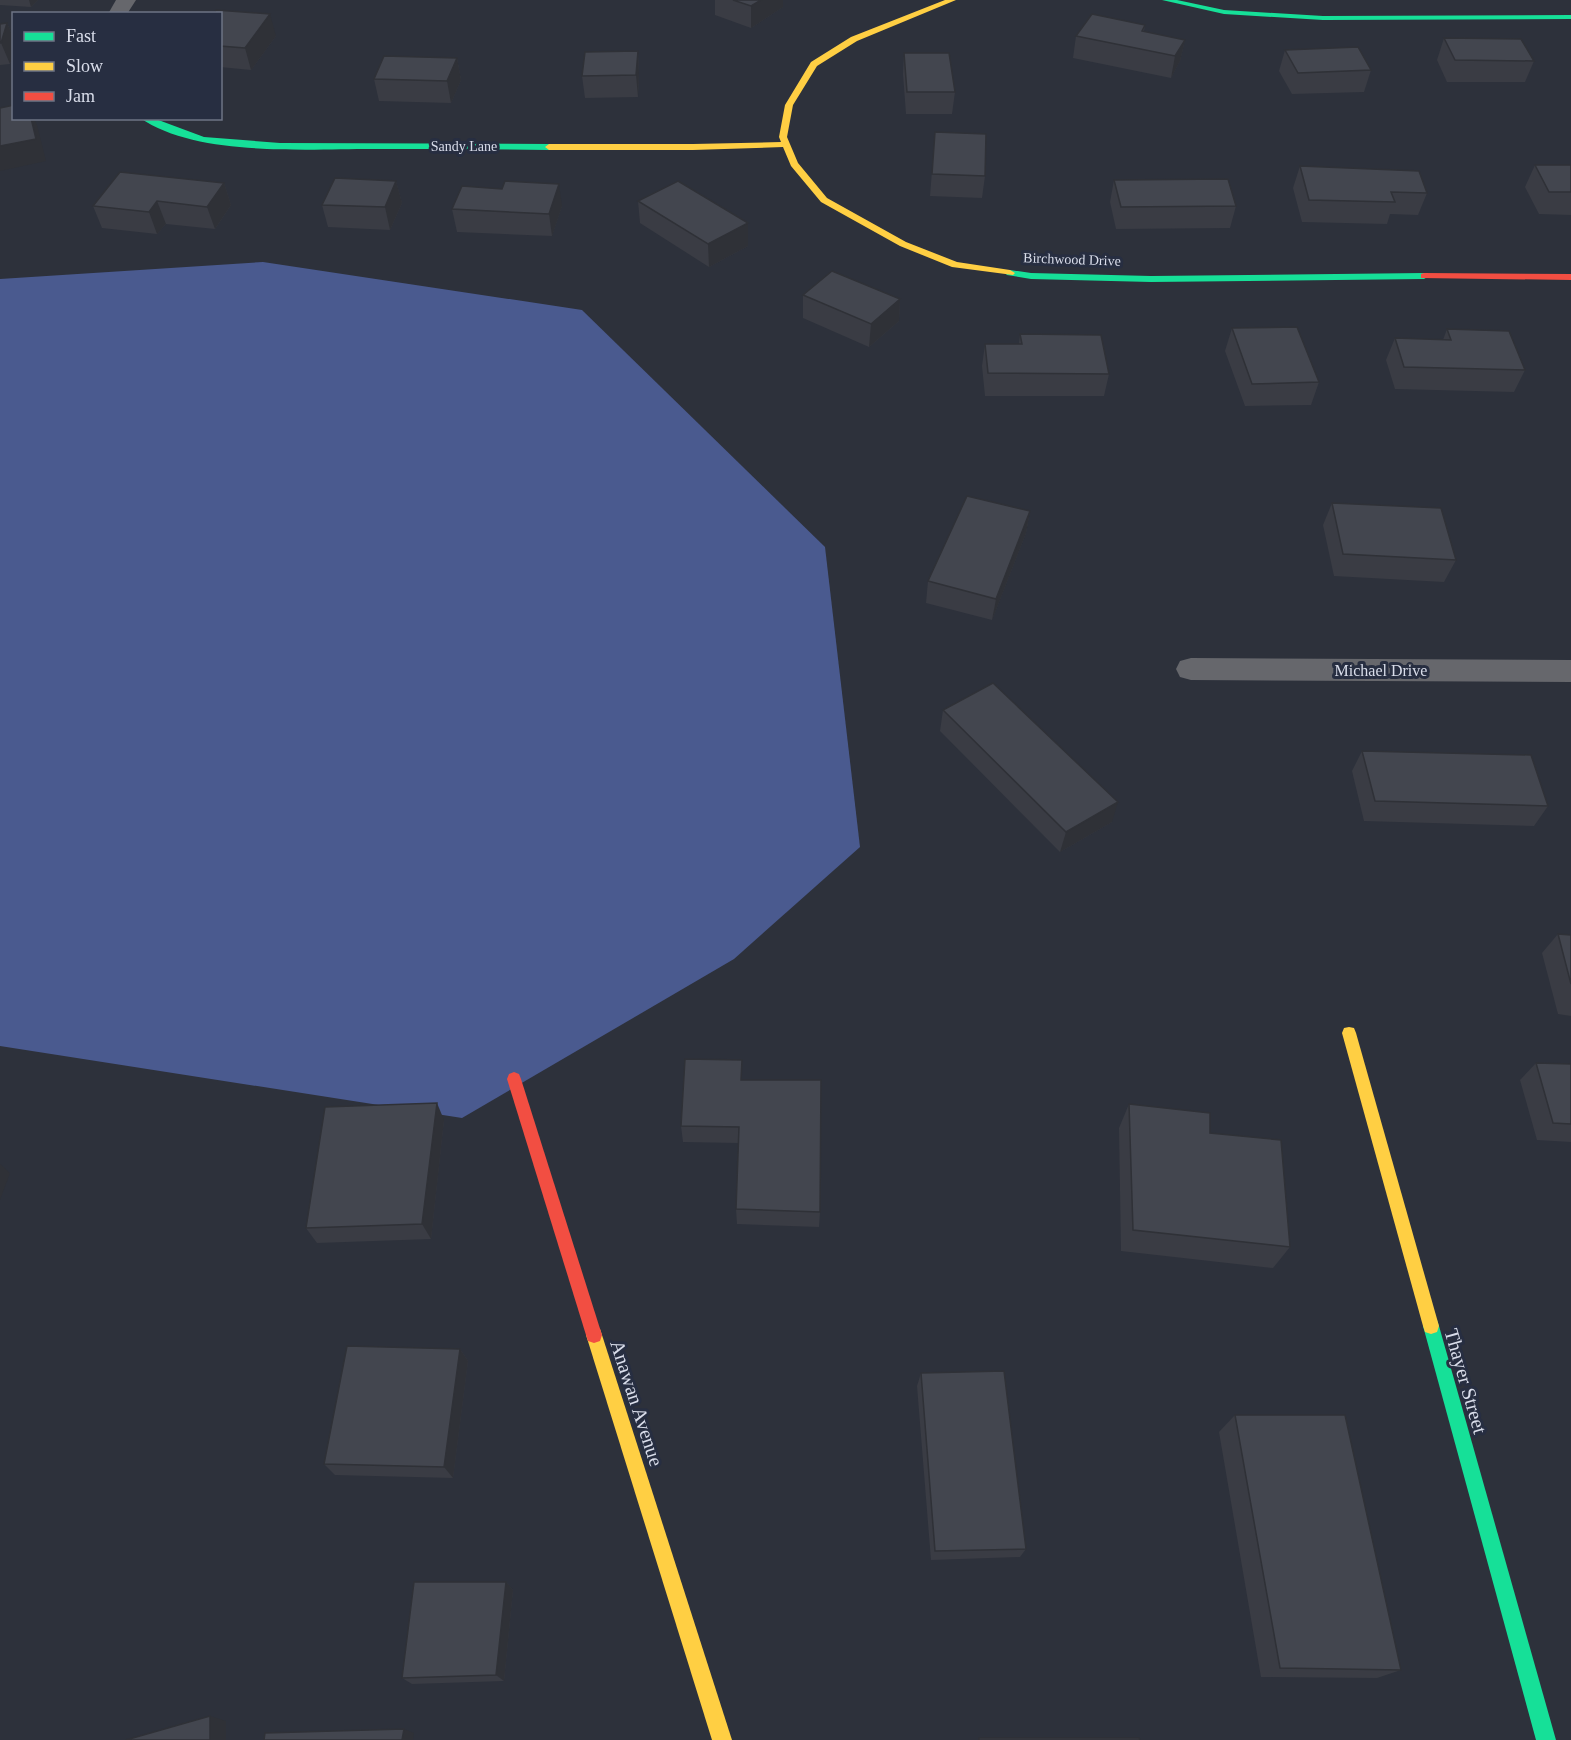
<svg xmlns="http://www.w3.org/2000/svg" width="1571" height="1740" viewBox="0 0 1571 1740" font-family="'Times New Roman',serif">
<style>
.forest{fill:#4a5a8f}
.lines{fill:none;stroke-linecap:round;stroke-linejoin:round}
.street{fill:#66676c;fill-rule:evenodd}
.fast{fill:#16e098;fill-rule:evenodd}
.slow{fill:#ffcf43;fill-rule:evenodd}
.jam{fill:#f24e42;fill-rule:evenodd}
.wall{fill:#3a3c44}
.shaded-wall{fill:#2f3137}
.building{fill:#43464f;stroke:#2f3137;stroke-width:1.5}
.labels{text-anchor:middle;stroke-width:6;stroke-linejoin:round;paint-order:stroke}
.far-street-label{font-size:14px;fill:#d9ddea;stroke:#272e41}
.street-label{font-size:16px;fill:#d9ddea;stroke:#272e41}
.near-street-label{font-size:20px;fill:#d9ddea;stroke:#272e41}
</style>
<rect width="100%" height="100%" fill="#2d313b"/>
<!-- forest -->
<polygon class="forest" points="263,262 582,310 825,547 860,847 734,959 462,1118 0,1046 0,279"/>
<g class="lines">
<!-- street -->
<g class="street">
<polygon points="116,0 136,0 127,14 108,14"/>
<polygon points="1191,658 1571,660 1571,682 1191,680 1180,677 1176,669 1180,661"/>
</g>
<!-- fast -->
<g class="fast">
<polygon points="1162,0 1177,0 1224,10 1323,16 1571,15 1571,19 1323,20 1224,14"/>
<path d="M140,118H153L204,137L280,143L549,144L553,147L549,150C490,149 431,149 372,149C305,149 197,157 140,118Z"/>
<polygon points="1010,270 1031,273 1151,276 1424,273 1429,276 1424,279 1151,282 1031,279 1007,275 1005,273"/>
<polygon points="1431,1318 1437,1320 1439,1326 1556,1740 1536,1740 1423,1326 1425,1320"/>
</g>
<!-- slow -->
<g class="slow">
<polygon points="945,0 956,0 857,41 817,66 793,105 787,137 798,163 827,198 906,242 957,262 1010,270 1015,273 1013,275 952,267 900,246 821,202 791,166 783,147 693,150 549,150 545,147 549,144 693,144 781,142 779,137 785,105 811,62 851,37"/>
<polygon points="1349,1027 1354,1028 1356,1033 1439,1326 1437,1332 1431,1334 1425,1332 1423,1326 1342,1033 1344,1028"/>
<polygon points="594,1327 600,1329 602,1335 732,1740 712,1740 586,1335 588,1329"/>
</g>
<!-- jam -->
<g class="jam">
<polygon points="1424,273 1571,274 1571,280 1421,278 1421,274"/>
<polygon points="514,1072 519,1074 521,1079 602,1335 600,1341 594,1343 588,1341 586,1335 507,1079 509,1074"/>
</g>
</g>
<!-- wall -->
<g class="wall">
<polygon points="0,0 38,0 31,7 0,5"/>
<polygon points="715,0 783,0 783,7 751,28 715,15"/>
<polygon points="220,14 276,36 251,70 220,67"/>
<polygon points="7,23 14,39 14,53 10,64 0,65 0,24"/>
<polygon points="1145,25 1144,31 1185,40 1180,61 1171,78 1073,58 1076,36"/>
<polygon points="1444,38 1534,61 1525,82 1447,82 1437,60"/>
<polygon points="1285,50 1371,70 1364,92 1292,94 1279,71"/>
<polygon points="638,51 639,73 638,97 585,98 582,76"/>
<polygon points="904,53 955,92 952,114 906,114 903,74"/>
<polygon points="457,58 461,80 451,103 379,101 374,79"/>
<polygon points="935,132 985,176 982,198 930,196"/>
<polygon points="1535,165 1571,165 1571,215 1539,214 1525,187"/>
<polygon points="1300,166 1427,193 1418,215 1390,214 1387,224 1302,222 1293,188"/>
<polygon points="1114,180 1236,206 1230,228 1116,229 1110,202"/>
<polygon points="396,181 402,203 390,230 328,227 322,205"/>
<polygon points="224,183 231,205 215,229 166,224 157,234 102,228 93,206"/>
<polygon points="502,189 562,206 552,236 457,232 452,209"/>
<polygon points="638,201 748,223 748,246 709,267 640,223"/>
<polygon points="803,295 900,299 899,321 869,347 803,318"/>
<polygon points="1232,328 1319,382 1311,405 1245,406 1225,351"/>
<polygon points="1447,329 1525,370 1514,392 1395,389 1386,360 1395,338 1443,340"/>
<polygon points="1020,334 1109,374 1104,396 985,396 982,366 985,344 1019,344"/>
<polygon points="1332,503 1456,560 1444,582 1334,576 1323,525"/>
<polygon points="1030,511 1026,533 992,620 926,603 928,581"/>
<polygon points="943,710 1112,822 1060,852 940,731"/>
<polygon points="1362,751 1548,806 1534,826 1364,821 1352,771"/>
<polygon points="1558,934 1571,935 1571,1016 1558,1014 1542,953"/>
<polygon points="1536,1063 1571,1064 1571,1142 1537,1140 1520,1080"/>
<polygon points="743,1080 820,1212 819,1227 737,1224 736,1209 739,1143 683,1142 681,1126"/>
<polygon points="1129,1104 1210,1133 1290,1247 1273,1268 1121,1251 1119,1128"/>
<polygon points="444,1120 431,1239 317,1243 306,1228"/>
<polygon points="460,1349 468,1361 453,1478 335,1475 324,1464"/>
<polygon points="921,1373 1026,1549 1020,1557 931,1560 917,1386"/>
<polygon points="1235,1415 1401,1670 1377,1678 1261,1677 1219,1432"/>
<polygon points="506,1582 513,1590 504,1681 412,1684 402,1678"/>
</g>
<!-- shaded-wall -->
<g class="shaded-wall">
<polygon points="29,0 38,0 31,7"/>
<polygon points="761,0 783,0 783,7 751,28 751,6"/>
<polygon points="270,14 276,36 251,70 245,48"/>
<polygon points="7,23 14,39 14,53 10,64 1,43"/>
<polygon points="1185,40 1180,61 1171,78 1175,56"/>
<polygon points="638,51 639,73 638,97 636,75"/>
<polygon points="457,58 461,80 451,103 447,81"/>
<polygon points="31,118 34,118 37,125 46,161 0,171 0,146"/>
<polygon points="396,181 402,203 390,230 385,207"/>
<polygon points="224,183 231,205 215,229 207,207"/>
<polygon points="559,184 562,206 552,236 549,214"/>
<polygon points="157,201 166,224 157,234 149,212"/>
<polygon points="748,223 748,246 709,267 708,244"/>
<polygon points="900,299 899,321 869,347 871,324"/>
<polygon points="1030,511 1026,533 992,620 996,599"/>
<polygon points="1118,802 1112,822 1060,852 1066,832"/>
<polygon points="437,1103 444,1120 431,1239 422,1224"/>
<polygon points="0,1164 10,1173 0,1200"/>
<polygon points="460,1349 468,1361 453,1478 444,1467"/>
<polygon points="506,1582 513,1590 504,1681 496,1675"/>
<polygon points="210,1716 226,1721 226,1740 210,1740"/>
<polygon points="404,1729 414,1733 413,1740 402,1740"/>
</g>
<!-- building -->
<g class="building">
<polygon points="733,0 761,0 751,6"/>
<polygon points="216,10 270,14 245,48 220,46 220,14 214,14"/>
<polygon points="1092,14 1145,25 1142,31 1185,40 1175,56 1076,36"/>
<polygon points="7,23 1,43 0,43 0,24"/>
<polygon points="1444,38 1521,39 1534,61 1455,60"/>
<polygon points="1358,47 1371,70 1298,73 1285,50"/>
<polygon points="638,51 636,75 582,76 585,52"/>
<polygon points="904,53 949,53 955,92 907,92"/>
<polygon points="384,56 457,58 447,81 374,79"/>
<polygon points="14,105 14,118 31,118 36,139 0,146 0,108"/>
<polygon points="935,132 986,134 985,176 932,174"/>
<polygon points="1535,165 1571,165 1571,192 1549,192"/>
<polygon points="1300,166 1419,171 1427,193 1391,192 1395,202 1309,200"/>
<polygon points="120,172 224,183 207,207 157,201 149,212 93,206"/>
<polygon points="335,178 396,181 385,207 322,205"/>
<polygon points="1228,179 1236,206 1121,207 1114,180"/>
<polygon points="505,181 559,184 549,214 452,209 462,186 502,189"/>
<polygon points="678,181 748,223 708,244 638,201"/>
<polygon points="832,271 900,299 871,324 803,295"/>
<polygon points="1297,327 1319,382 1252,384 1232,328"/>
<polygon points="1447,329 1509,331 1525,370 1404,367 1395,338 1451,340"/>
<polygon points="1020,334 1101,335 1109,374 988,373 985,344 1022,344"/>
<polygon points="967,496 1030,511 996,599 928,581"/>
<polygon points="1332,503 1441,508 1456,560 1343,554"/>
<polygon points="993,683 1118,802 1066,832 943,710"/>
<polygon points="1362,751 1531,755 1548,806 1375,801"/>
<polygon points="1558,934 1571,935 1571,984"/>
<polygon points="685,1059 742,1060 741,1080 821,1080 820,1212 736,1209 739,1127 681,1126"/>
<polygon points="1536,1063 1571,1064 1571,1124 1553,1123"/>
<polygon points="437,1103 422,1224 306,1228 325,1107"/>
<polygon points="1129,1104 1210,1113 1210,1133 1281,1140 1290,1247 1133,1230"/>
<polygon points="347,1346 460,1349 444,1467 324,1464"/>
<polygon points="1004,1371 1026,1549 935,1551 921,1373"/>
<polygon points="1235,1415 1345,1415 1401,1670 1280,1668"/>
<polygon points="414,1582 506,1582 496,1675 402,1678"/>
<polygon points="210,1716 210,1740 126,1740"/>
<polygon points="404,1729 402,1740 264,1740 265,1733"/>
<polygon points="979,1738 1139,1738 1140,1740 979,1740"/>
</g>
<g class="labels">
<!-- far-street labels -->
<g class="far-street-label">
<text x="464" y="151">Sandy Lane</text>
<text transform="translate(1072 259) rotate(2)" y="5">Birchwood Drive</text>
</g>
<!-- street labels -->
<g class="street-label">
<text x="1381" y="676">Michael Drive</text>
</g>
<!-- near-street labels -->
<g class="near-street-label">
<text transform="translate(1466 1381) rotate(74)" y="7">Thayer Street</text>
<text transform="translate(637 1403) rotate(72)" y="7">Anawan Avenue</text>
</g>
</g>
<!-- legend -->
<rect x="12" y="12" width="210" height="108" fill="#272e41" stroke="#6e7485" stroke-width="1.5"/>
<rect x="24" y="32" width="30" height="9" fill="#16e098" stroke="#6e7485" stroke-width="1.5"/>
<text x="66" y="42" font-size="18" fill="#d9ddea">Fast</text>
<rect x="24" y="62" width="30" height="9" fill="#ffcf43" stroke="#6e7485" stroke-width="1.5"/>
<text x="66" y="72" font-size="18" fill="#d9ddea">Slow</text>
<rect x="24" y="92" width="30" height="9" fill="#f24e42" stroke="#6e7485" stroke-width="1.5"/>
<text x="66" y="102" font-size="18" fill="#d9ddea">Jam</text>
</svg>
